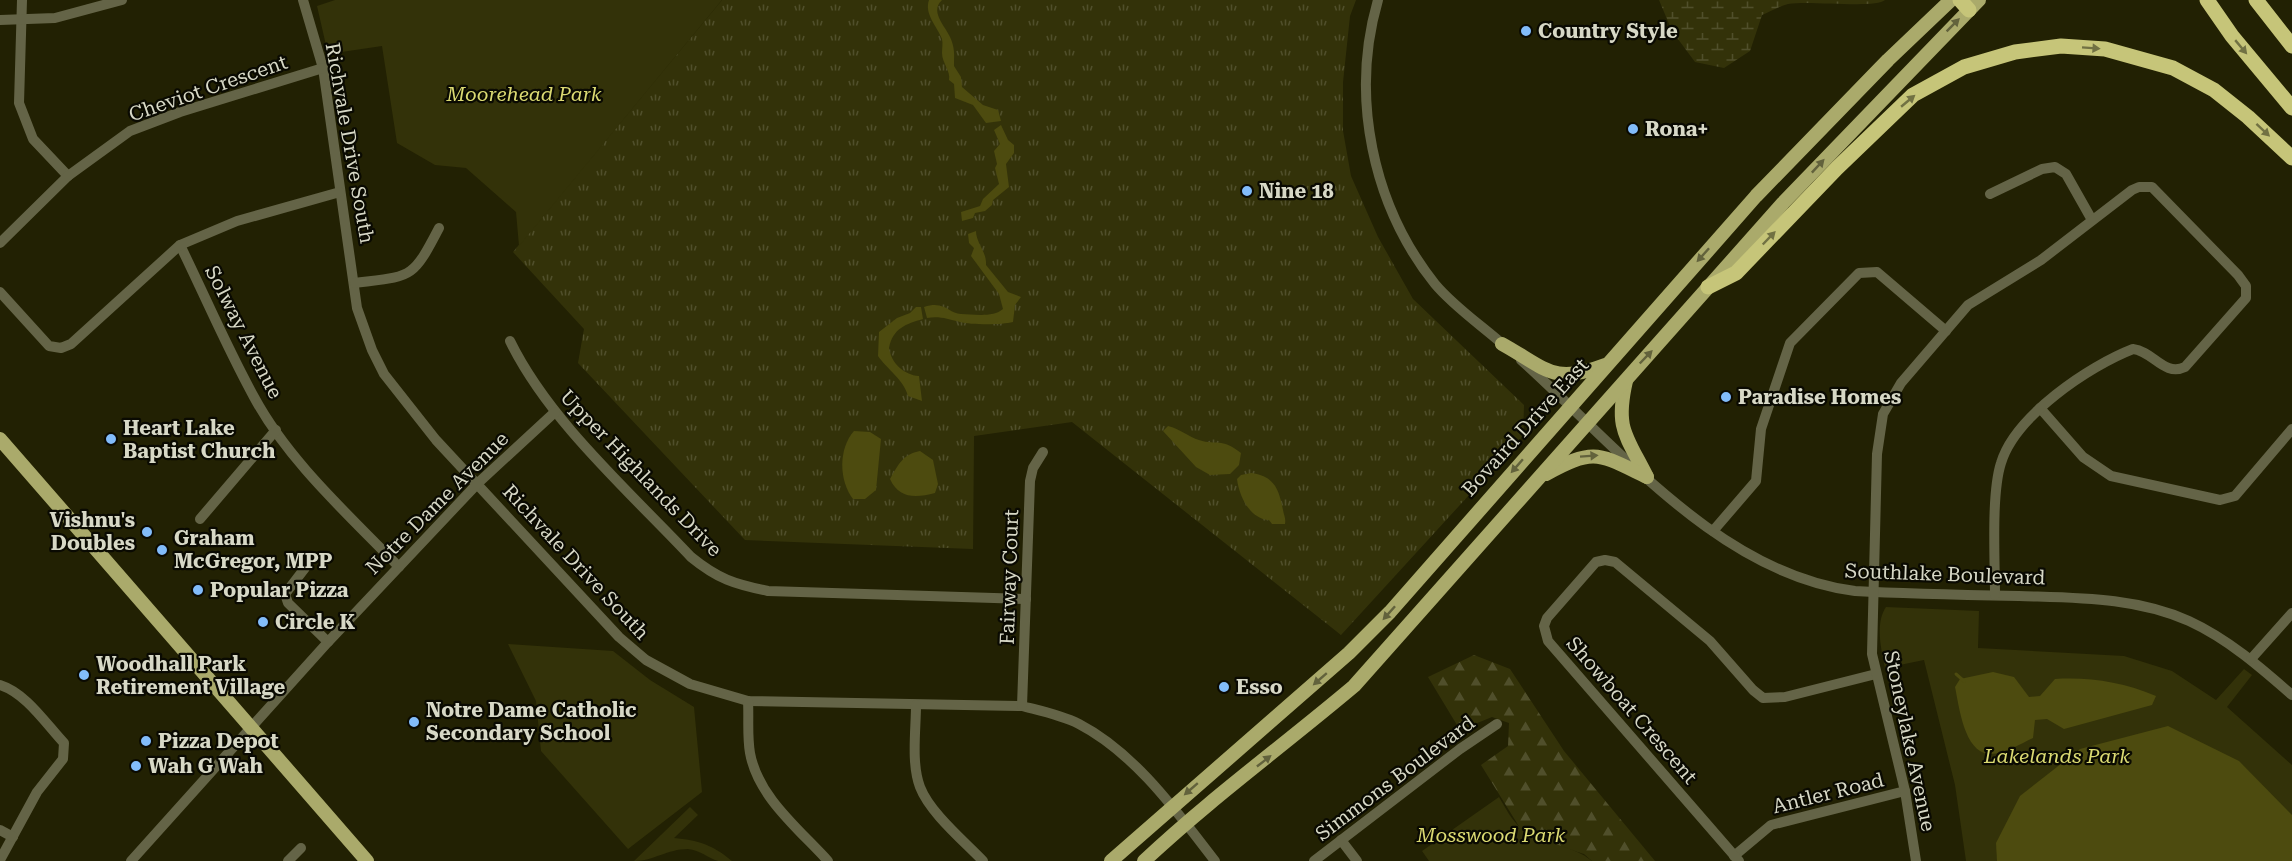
<svg xmlns="http://www.w3.org/2000/svg" width="2292" height="861" viewBox="0 0 2292 861" font-family="'Roboto Serif',serif">
<style>
.grass{fill:url(#grass-tufts)}
.forest{fill:url(#forest-firs)}
.wetland{fill:url(#wetland-marsh)}
.green{fill:#333209}
.water{fill:#4d4b0f}
.lines{fill:none;stroke-linecap:round;stroke-linejoin:round}
.stream{stroke:#4d4b0f;stroke-width:3}
.minor{stroke:#646447;stroke-width:10}
.major{stroke:#aaaa6b;stroke-width:14}
.highway{stroke:#c6c579;stroke-width:15}
.oneway{fill:#62623c}
.oneway2{fill:#717143}
.poi-dot{fill:#82bcfa;stroke:#0a0a02;stroke-width:2}
.labels{text-anchor:middle;stroke-width:4.5;stroke-linejoin:round;paint-order:stroke}
.poi-label{font-size:20px;font-weight:bold;fill:#d7d8c6;stroke:#0a0a02;text-anchor:start}
.street-label{font-size:20px;fill:#d7d8c6;stroke:#0a0a02}
.park-label{font-size:20px;font-style:italic;fill:#dbda72;stroke:#0a0a02}
</style>
<defs>
<pattern id="grass-tufts" width="24" height="20" patternUnits="userSpaceOnUse" patternTransform="scale(1.5)"><rect width="24" height="20" fill="#333209"/><path d="M3 7l-1-3M5 7V3M7 7l1-3M15 17l-1-3M17 17v-4M19 17l1-3" fill="none" stroke="#504f2b"/></pattern>
<pattern id="forest-firs" width="22" height="20" patternUnits="userSpaceOnUse" patternTransform="scale(1.5)"><rect width="22" height="20" fill="#333209"/><path d="M5 1l3.5 6h-7zM16 11l3.5 6h-7z" fill="#504f2b"/></pattern>
<pattern id="wetland-marsh" width="20" height="14" patternUnits="userSpaceOnUse" patternTransform="scale(1.5)"><rect width="20" height="14" fill="#333209"/><path d="M1 5h8M5 5V1M11 12h8M15 12V8" fill="none" stroke="#504f2b"/></pattern>
</defs>
<rect width="100%" height="100%" fill="#222103"/>
<!-- grass -->
<polygon class="grass" points="722,0 1356,0 1350,16 1343,82 1343,131 1351,176 1378,237 1413,299 1524,405 1523,436 1341,635 1072,422 974,436 973,549 745,540 578,363 584,329 513,252"/>
<!-- forest -->
<polygon class="forest" points="1474,655 1510,669 1564,751 1655,861 1592,861 1584,854 1546,842 1520,828 1481,765 1508,746 1509,723 1492,717 1460,730 1428,677"/>
<!-- wetland -->
<path class="wetland" d="M1659,0H1885C1875,9 1809,0 1788,4C1780,6 1771,11 1762,15L1750,51L1724,68L1695,62L1672,31Z"/>
<!-- green -->
<g class="green">
<polygon points="335,0 722,0 519,246 516,212 466,168 435,165 397,143 382,46 328,54 317,6"/>
<path d="M1886,607L1979,611L1978,648L2124,656L2172,671L2216,700L2244,669L2252,675L2227,707L2292,765V861H1966L1955,785L1924,660L1885,668C1881,649 1875,623 1886,607Z"/>
<polygon points="508,644 613,651 650,680 694,707 702,792 628,849 541,751 536,701"/>
<path d="M1499,797C1505,807 1512,821 1521,828C1542,845 1572,844 1592,861H1429L1422,851Z"/>
<path d="M690,807L698,815L674,838C698,840 713,845 732,861C728,861 722,861 718,861C708,858 700,850 688,849C667,849 654,861 634,861Z"/>
</g>
<!-- water -->
<g class="water">
<path d="M929,0H942C928,13 949,29 952,42C955,51 954,57 954,66L961,77L962,87L983,105L998,110L1001,121L986,123L973,105L955,98L954,84L949,80C951,71 942,63 942,53C942,49 943,43 942,39C937,26 924,14 929,0Z"/>
<polygon points="1001,125 1008,140 1014,145 1014,153 1006,164 1009,187 993,200 992,205 985,211 975,213 973,218 962,221 961,212 980,206 983,199 999,184 995,168 997,164 994,151 1000,144 994,130"/>
<path d="M976,231C976,243 987,252 986,265L1008,292L1021,297L1015,305L1013,322C1002,325 971,325 960,322C947,319 940,316 927,318L924,307C945,300 949,314 961,314C972,314 993,318 1003,309L999,294L971,256L974,248L969,243L968,234Z"/>
<path d="M916,307H921L923,319C906,324 893,328 889,348C891,363 904,375 919,376L922,401L908,396C904,380 887,369 878,356L879,332L897,318L910,313Z"/>
<path d="M1168,426C1180,429 1189,437 1199,440C1218,446 1220,437 1241,453L1239,465L1230,474L1210,475L1196,467L1163,431Z"/>
<path d="M854,431L870,432L881,439L876,490L865,499H853C839,481 838,449 854,431Z"/>
<path d="M920,451L933,460L938,484L935,493C916,498 899,499 890,479C898,465 903,454 920,451Z"/>
<path d="M1251,473C1275,476 1279,490 1283,510C1284,516 1286,518 1285,524H1272L1269,520C1250,519 1239,496 1237,479L1241,475Z"/>
<path d="M1993,672L2014,677L2029,697L2040,696L2055,679C2090,677 2122,682 2156,696L2152,705L2064,729L2047,719L2035,720L2033,738C2020,744 2003,755 1989,754C1964,752 1959,706 1955,687L1960,679Z"/>
<polygon points="2168,726 2239,761 2292,815 2292,861 1997,861 1996,843 2020,796 2080,749"/>
</g>
<g class="lines">
<!-- stream -->
<polyline class="stream" points="1956,674 1964,681"/>
<!-- minor -->
<g class="minor">
<polyline points="22,0 19,103 33,139 68,176"/>
<path d="M303,0L323,68L357,308L372,350L384,374L436,440L619,637L646,660L690,684L748,701L1022,706C1041,711 1061,715 1079,724C1135,753 1177,812 1215,861"/>
<path d="M1378,0C1350,96 1372,205 1435,284C1455,308 1484,327 1507,348"/>
<polyline points="0,20 55,18 122,0"/>
<polyline points="1990,194 2042,169 2055,167 2066,174 2092,220"/>
<polyline points="0,243 68,176 130,131 180,112 323,68"/>
<path d="M180,245C205,296 227,348 254,397C289,462 349,515 399,567"/>
<path d="M355,283C412,276 412,280 439,228"/>
<polyline points="0,292 49,346 61,348 71,344 180,245 237,221 340,192"/>
<path d="M510,341C549,421 629,491 691,557C718,579 734,584 768,591L1026,599"/>
<path d="M1521,360C1617,446 1720,574 1855,591C1909,594 1964,595 2019,596C2077,598 2135,597 2189,621C2228,639 2260,667 2292,695"/>
<polyline points="2040,408 2083,457 2111,476 2220,500 2235,496 2292,429"/>
<polyline points="200,519 276,430"/>
<polyline points="1713,531 1756,481 1761,429 1790,343 1859,273 1877,272 1946,331"/>
<polyline points="305,568 285,594 288,603 328,642"/>
<polyline points="2251,659 2292,613"/>
<path d="M0,685C26,693 46,724 64,743L63,759L37,792L0,860"/>
<path d="M748,701C749,718 747,736 750,753C758,797 799,829 828,861"/>
<path d="M916,705C916,730 911,763 920,787C930,813 964,841 983,861"/>
<polyline points="1022,706 1030,481 1033,468 1043,452"/>
<polyline points="0,830 13,837"/>
<polyline points="1341,840 1357,861"/>
<polyline points="1734,856 1771,825 1905,791"/>
<polyline points="131,861 328,642 478,483 555,412"/>
<polyline points="288,861 301,848"/>
<polyline points="1314,861 1460,749 1497,724"/>
<polyline points="1739,861 1548,641 1544,626 1547,618 1596,562 1605,560 1615,562 1710,641 1753,690 1763,698 1785,697 1876,674"/>
<path d="M1916,861L1905,791L1872,654L1877,454L1883,414L1901,383L1968,305L2041,260L2132,190L2139,187H2152L2238,275L2246,286V298L2185,367C2164,377 2153,351 2133,349C2089,366 2015,416 2001,463C1991,494 1995,561 1995,595"/>
</g>
<!-- major -->
<g class="major">
<path d="M1502,344C1547,369 1553,385 1605,365"/>
<path d="M1626,381C1615,429 1626,435 1647,477"/>
<polyline points="0,439 367,861"/>
<path d="M1546,474C1595,447 1599,454 1647,477"/>
<polyline points="1111,861 1349,653 1390,612 1756,196 1888,60 1951,0"/>
<path d="M1144,861C1210,799 1284,745 1354,686L1783,203L1979,0"/>
</g>
<!-- highway -->
<g class="highway">
<polyline points="1960,0 1969,10"/>
<polyline points="2207,0 2232,36 2292,108"/>
<polyline points="2256,0 2292,46"/>
<polyline points="1708,287 1736,273 1837,168 1913,95 1964,67 2015,52 2061,46 2105,49 2173,68 2214,90 2248,117 2292,158"/>
</g>
</g>
<!-- one-way arrows -->
<defs><path id="oneway-solid" d="M-6-.8H1V-3.2L6.5 0L1 3.2V.8H-6Z" transform="scale(1.5)"/></defs>
<g class="oneway">
<use href="#oneway-solid" transform="translate(1953 25) rotate(-45)"/>
<use href="#oneway-solid" transform="translate(1818 166) rotate(-47)"/>
<use href="#oneway-solid" transform="translate(1703 255) rotate(132)"/>
<use href="#oneway-solid" transform="translate(1646 357) rotate(-46)"/>
<use href="#oneway-solid" transform="translate(1589 456) rotate(-4)"/>
<use href="#oneway-solid" transform="translate(1517 466) rotate(131)"/>
<use href="#oneway-solid" transform="translate(1389 613) rotate(132)"/>
<use href="#oneway-solid" transform="translate(1320 679) rotate(139)"/>
<use href="#oneway-solid" transform="translate(1264 761) rotate(-38)"/>
<use href="#oneway-solid" transform="translate(1191 789) rotate(139)"/>
</g>
<g class="oneway2">
<use href="#oneway-solid" transform="translate(2241 47) rotate(50)"/>
<use href="#oneway-solid" transform="translate(2091 48) rotate(4)"/>
<use href="#oneway-solid" transform="translate(1908 101) rotate(-40)"/>
<use href="#oneway-solid" transform="translate(2263 130) rotate(43)"/>
<use href="#oneway-solid" transform="translate(1769 238) rotate(-46)"/>
</g>
<!-- markers -->
<g class="poi-dot">
<circle cx="1526" cy="31" r="6"/>
<circle cx="1633" cy="129" r="6"/>
<circle cx="1247" cy="191" r="6"/>
<circle cx="1726" cy="397" r="6"/>
<circle cx="111" cy="439" r="6"/>
<circle cx="147" cy="532" r="6"/>
<circle cx="162" cy="550" r="6"/>
<circle cx="198" cy="590" r="6"/>
<circle cx="263" cy="622" r="6"/>
<circle cx="84" cy="675" r="6"/>
<circle cx="1224" cy="687" r="6"/>
<circle cx="414" cy="722" r="6"/>
<circle cx="146" cy="741" r="6"/>
<circle cx="136" cy="766" r="6"/>
</g>
<g class="labels">
<!-- poi labels -->
<g class="poi-label">
<text x="1538" y="38">Country Style</text>
<text x="1645" y="136">Rona+</text>
<text x="1259" y="198">Nine 18</text>
<text x="1738" y="404">Paradise Homes</text>
<text x="123" y="435">Heart Lake<tspan x="123" dy="23">Baptist Church</tspan></text>
<text x="135" y="527" text-anchor="end">Vishnu's<tspan x="135" dy="23">Doubles</tspan></text>
<text x="174" y="545">Graham<tspan x="174" dy="23">McGregor, MPP</tspan></text>
<text x="210" y="597">Popular Pizza</text>
<text x="275" y="629">Circle K</text>
<text x="96" y="671">Woodhall Park<tspan x="96" dy="23">Retirement Village</tspan></text>
<text x="1236" y="694">Esso</text>
<text x="426" y="717">Notre Dame Catholic<tspan x="426" dy="23">Secondary School</tspan></text>
<text x="158" y="748">Pizza Depot</text>
<text x="148" y="773">Wah G Wah</text>
</g>
<!-- street labels -->
<g class="street-label">
<text transform="translate(208 88) rotate(-19)" y="7">Cheviot Crescent</text>
<text transform="translate(350 143) rotate(80)" y="7">Richvale Drive South</text>
<text transform="translate(244 332) rotate(63)" y="7">Solway Avenue</text>
<text transform="translate(1525 427) rotate(-48)" y="7">Bovaird Drive East</text>
<text transform="translate(641 473) rotate(46)" y="7">Upper Highlands Drive</text>
<text transform="translate(437 503) rotate(-45)" y="7">Notre Dame Avenue</text>
<text transform="translate(576 562) rotate(47)" y="7">Richvale Drive South</text>
<text transform="translate(1945 574) rotate(2)" y="7">Southlake Boulevard</text>
<text transform="translate(1009 577) rotate(-88)" y="7">Fairway Court</text>
<text transform="translate(1632 710) rotate(49)" y="7">Showboat Crescent</text>
<text transform="translate(1910 741) rotate(78)" y="7">Stoneylake Avenue</text>
<text transform="translate(1395 778) rotate(-37)" y="7">Simmons Boulevard</text>
<text transform="translate(1828 793) rotate(-14)" y="7">Antler Road</text>
</g>
<!-- park labels -->
<g class="park-label">
<text x="524" y="101">Moorehead Park</text>
<text x="2057" y="763">Lakelands Park</text>
<text x="1491" y="842">Mosswood Park</text>
</g>
</g>
</svg>
